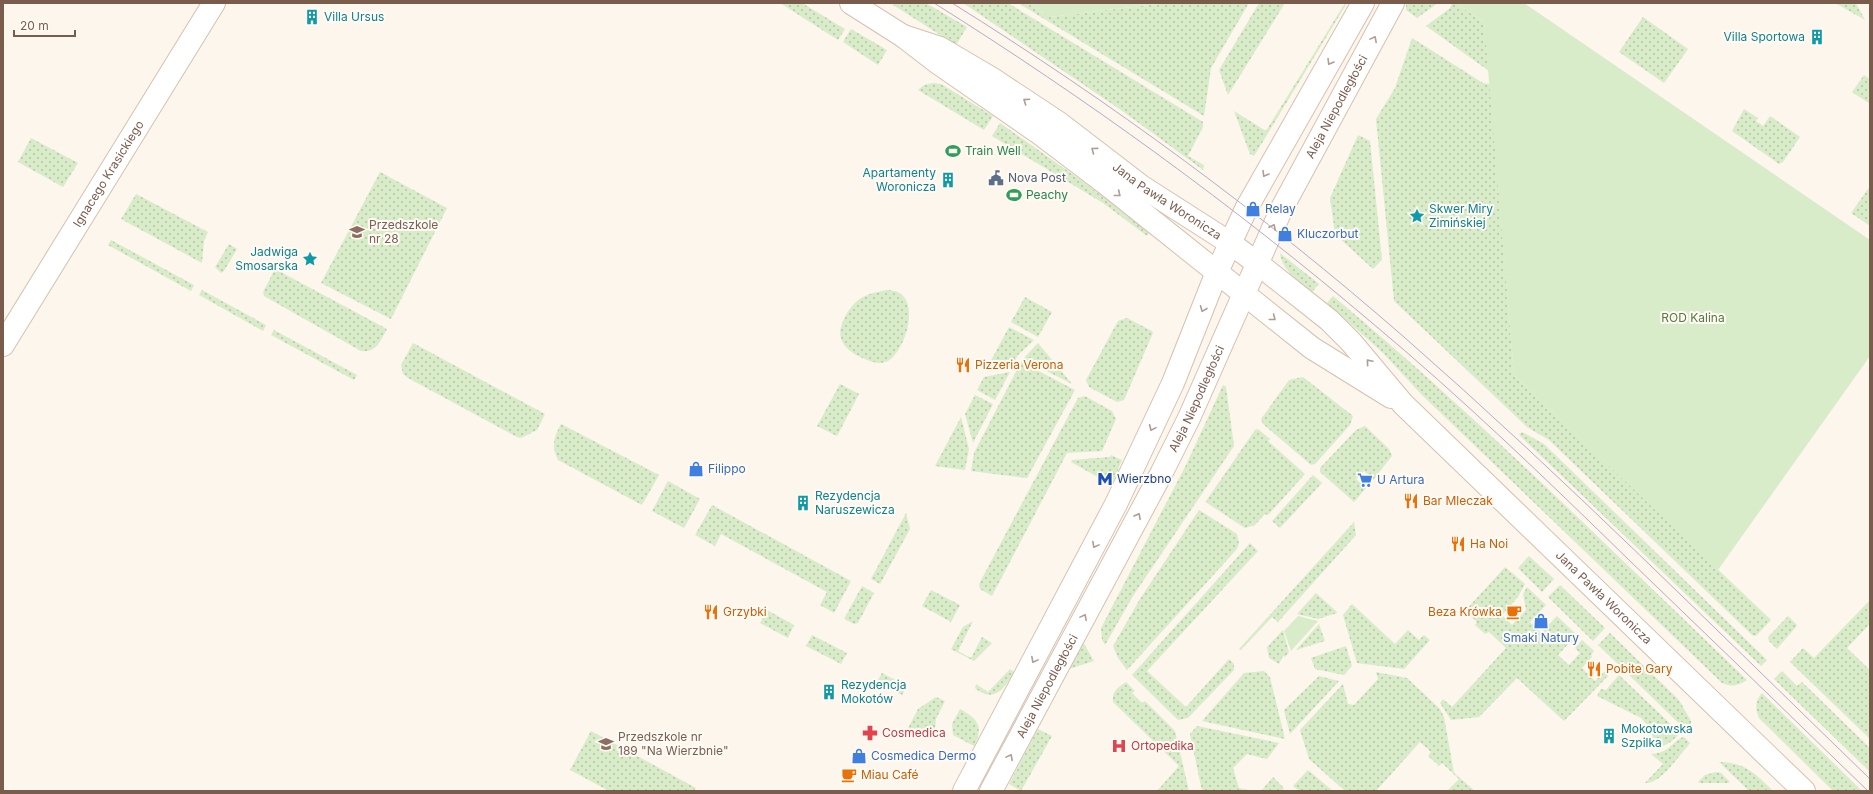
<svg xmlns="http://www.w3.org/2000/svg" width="1873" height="794" viewBox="0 0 1873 794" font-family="Inter,sans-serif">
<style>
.grass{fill:url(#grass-dots)}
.garden{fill:#d8ecc9}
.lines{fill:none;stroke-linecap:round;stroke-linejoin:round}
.secondary-casing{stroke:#d6c0b0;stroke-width:24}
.secondary{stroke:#fff;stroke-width:22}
.tram{stroke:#b9a8c9;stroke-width:1}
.oneway{stroke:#af9d94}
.labels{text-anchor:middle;stroke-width:4;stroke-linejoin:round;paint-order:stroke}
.culture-label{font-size:12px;fill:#0d838f;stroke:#fffaf3;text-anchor:start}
.street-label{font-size:12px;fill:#7a5c4d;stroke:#fffaf3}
.leisure-label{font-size:12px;fill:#27864d;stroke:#fffaf3;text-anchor:start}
.service-label{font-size:12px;fill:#4e5e75;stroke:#fffaf3;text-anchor:start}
.shop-label{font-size:12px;fill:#366cbe;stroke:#fffaf3;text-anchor:start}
.education-label{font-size:12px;fill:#785e54;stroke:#fffaf3;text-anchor:start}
.park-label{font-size:12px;fill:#537a41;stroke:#fffaf3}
.food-label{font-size:12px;fill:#c56008;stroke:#fffaf3;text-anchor:start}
.transit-label{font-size:12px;fill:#164399;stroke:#fffaf3;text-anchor:start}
.health-label{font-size:12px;fill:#be3a42;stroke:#fffaf3;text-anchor:start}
</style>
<defs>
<pattern id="grass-dots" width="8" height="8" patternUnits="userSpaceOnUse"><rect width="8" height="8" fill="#d8ecc9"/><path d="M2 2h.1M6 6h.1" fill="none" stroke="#b4c2a5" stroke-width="1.8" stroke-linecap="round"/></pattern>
</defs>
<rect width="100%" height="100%" fill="#fdf6ec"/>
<!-- grass -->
<g class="grass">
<polygon points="780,3 802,3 845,29 838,40"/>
<polygon points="890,3 926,3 967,27 956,45"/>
<polygon points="963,3 1008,3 1203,122 1203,127 1188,156 1204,165 1203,170 1121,110"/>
<polygon points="1018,3 1028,3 1050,17 1165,3 1249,3 1211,68 1204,116"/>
<polygon points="1259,3 1285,3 1228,95 1219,70"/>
<polygon points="1345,3 1347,3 1254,156 1250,154 1234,111 1266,131"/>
<polygon points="1406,3 1438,3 1417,18 1406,10"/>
<polygon points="1452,3 1461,3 1460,6 1484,22 1489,71 1426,26 1450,8"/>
<polygon points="1835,3 1856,3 1865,20"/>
<polygon points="1643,17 1688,49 1664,83 1619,52"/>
<polygon points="851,29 887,50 878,65 843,42"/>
<polygon points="1412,38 1483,83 1490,84 1514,375 1771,620 1756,636 1752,635 1549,440 1527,427 1394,301 1376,119 1395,88"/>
<polygon points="1864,75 1870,79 1870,104 1852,92"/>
<polygon points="933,83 941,84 993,116 984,130 918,90 924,85"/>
<polygon points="1744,109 1758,118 1756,121 1763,126 1770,116 1800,137 1783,162 1779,164 1732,131"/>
<polygon points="1000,123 1085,183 1149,233 1147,236 1103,203 992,136"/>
<polygon points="1358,135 1370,141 1382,260 1373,269 1335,234 1330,198"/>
<polygon points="31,138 78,163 63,187 18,162"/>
<polygon points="380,172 447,208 391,319 321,283"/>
<polygon points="1870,186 1870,226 1851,213"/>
<polygon points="136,194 208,232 204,241 202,263 121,219"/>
<polygon points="111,240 194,285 191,291 108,245"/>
<polygon points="229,244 237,249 224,271 221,273 215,267"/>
<path d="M1280,253L1319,284L1312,292C1300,282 1282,271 1280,253Z"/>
<path d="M275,269L387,329C380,341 377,353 361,351L264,296L263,292Z"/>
<polygon points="202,290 266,325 263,331 199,295"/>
<path d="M886,290C925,289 907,350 888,361C882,364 875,363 870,361C848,353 832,341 845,317C849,309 855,301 863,297C870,293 879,292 886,290Z"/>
<path d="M1333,296C1478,417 1611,550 1747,680C1739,686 1731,687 1722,683L1422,395L1382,352L1327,303Z"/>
<polygon points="1025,297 1052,312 1038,337 1011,322"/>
<polygon points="1127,318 1152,331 1153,333 1124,400 1117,402 1089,387 1086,380 1118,321"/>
<polygon points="1009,327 1034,340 1018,355 1012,366 994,369 988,366"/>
<polygon points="274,330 357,375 354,380 271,335"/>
<polygon points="413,343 545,414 537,430 521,438 517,437 408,378 403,374 401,365"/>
<polygon points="1038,343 1072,384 1023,359"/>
<polygon points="1021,362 1075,390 1027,478 971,471 974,453"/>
<polygon points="1010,372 995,400 977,390 984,377"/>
<polygon points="1303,377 1353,416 1350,425 1315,464 1311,465 1263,424 1261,419 1289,380"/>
<polygon points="840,384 859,394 837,436 817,426"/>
<polygon points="1223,385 1226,387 1234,446 1133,596 1105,645 1102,640 1101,628 1185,467"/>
<polygon points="975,395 993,404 973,443 965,414"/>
<polygon points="1085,396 1112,411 1116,419 1102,451 1067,453 992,596 980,589 979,584 1078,398"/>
<polygon points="961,417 969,449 965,470 935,466"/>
<path d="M561,424L659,475L642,505L558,460C551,445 554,437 561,424Z"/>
<polygon points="1365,426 1389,449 1392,456 1373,480 1364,471 1356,479 1366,488 1354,502 1320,472 1320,468 1356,430"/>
<polygon points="1258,429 1270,439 1268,441 1305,474 1268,515 1265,514 1255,525 1245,528 1207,503 1206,501 1255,430"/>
<polygon points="1522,432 1544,444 1767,660 1761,666 1519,435"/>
<polygon points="1111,455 1122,460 1112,485 1071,462 1072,460 1110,457"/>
<polygon points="1313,475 1322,483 1280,528 1272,521"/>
<polygon points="668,481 700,499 684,528 652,511"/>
<polygon points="712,505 851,581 834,613 820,605 827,592 721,534 715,546 695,535"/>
<polygon points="1199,510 1237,534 1239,543 1237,549 1127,670 1118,658 1113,646 1140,599"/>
<polygon points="906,513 910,529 880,584 871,579"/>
<polygon points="1354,522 1356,535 1278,622 1272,617 1241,650 1239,649"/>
<polygon points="1250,543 1258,551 1147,671 1186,707 1229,659 1234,664 1234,670 1188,718 1178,720 1132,675"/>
<polygon points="1529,556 1554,579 1542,592 1518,568"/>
<polygon points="1505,567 1525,584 1518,597 1502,615 1512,625 1526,610 1523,594 1527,587 1546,605 1530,622 1541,633 1557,616 1580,638 1573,646 1569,643 1558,655 1569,665 1580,653 1575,648 1582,640 1594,651 1591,655 1592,657 1582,668 1595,681 1606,670 1608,676 1564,721 1517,678 1479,717 1451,720 1440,703 1443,699 1452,707 1506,648 1489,632 1485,634 1475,625 1477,622 1465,611"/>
<polygon points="1560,585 1605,628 1593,641 1548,597"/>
<polygon points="862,586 874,593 858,623 854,624 844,619"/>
<polygon points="931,590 960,605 951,622 922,606"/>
<polygon points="1316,593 1337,612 1337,613 1318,619 1297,614"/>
<polygon points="1870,600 1870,624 1847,648 1870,670 1870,739 1790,662 1803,648 1814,658"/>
<polygon points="1352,604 1395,644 1408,630 1419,640 1424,635 1430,640 1404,669 1357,663 1343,615"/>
<polygon points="767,610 794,625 788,638 760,623"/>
<polygon points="1788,616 1797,625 1796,627 1777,649 1769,641 1768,637"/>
<polygon points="973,621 958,651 971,658 982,637 992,643 974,661 951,649 963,627"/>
<polygon points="1319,624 1325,641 1296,650"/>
<polygon points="1283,630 1289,652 1285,657 1283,656 1279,664 1269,658 1267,647"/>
<polygon points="1610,633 1679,700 1691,721 1691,735 1598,645"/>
<polygon points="812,635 847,653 841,664 806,646"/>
<polygon points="1083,642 1094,661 1069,669"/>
<polygon points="1346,646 1352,666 1344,675 1315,669 1311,658"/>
<path d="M1010,669L1014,672C1005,688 994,704 975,688L976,684L988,692Z"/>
<polygon points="1264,671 1270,677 1285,739 1202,721 1244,673"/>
<polygon points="1782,671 1797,686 1802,682 1870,748 1870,772 1774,679"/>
<polygon points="1376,672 1407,678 1440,709 1444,717 1454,773 1475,791 1447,791 1459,779 1442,763 1439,766 1428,756 1431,752 1420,742 1376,791 1345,791 1309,759 1300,730 1343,684 1348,704 1354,705 1378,679"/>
<polygon points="882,673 907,686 902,695 877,682"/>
<path d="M1619,675L1678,731V735C1671,743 1664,746 1655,749C1655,738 1649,726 1641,718L1597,696L1601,689L1606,690Z"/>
<polygon points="1319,676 1339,681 1290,734 1284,710"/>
<path d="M1126,682L1135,691L1132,693L1142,703L1145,701L1175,731L1189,791H1157L1179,766L1113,702C1112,691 1117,688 1126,682Z"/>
<path d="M1762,693L1862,791H1833L1759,718C1755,709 1755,701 1762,693Z"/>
<polygon points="936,697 945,701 936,719 934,737 928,733 925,739 907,730 918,709"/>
<path d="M960,709C978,719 984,727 974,746L953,735L952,724Z"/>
<polygon points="1197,726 1279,743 1267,759 1247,754 1233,768 1239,788 1252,791 1202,791 1190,734"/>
<polygon points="1038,729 1052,736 1021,791 1009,784"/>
<polygon points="591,731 696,788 694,791 609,791 570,770"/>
<path d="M1684,737L1690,743L1687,747C1678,757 1659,785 1645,783L1663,764L1651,754C1669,754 1674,739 1684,737Z"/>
<path d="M1719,762C1745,762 1756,774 1773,791H1749Z"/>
<polygon points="1308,770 1333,791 1299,791 1293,786"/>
<polygon points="1716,772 1721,773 1729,781 1729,783 1700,783 1698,782 1705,775"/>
<polygon points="1273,777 1284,788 1282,791 1261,791"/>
</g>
<!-- garden -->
<g class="garden">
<polygon points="1028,3 1165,3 1050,17"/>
<polygon points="1461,3 1524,3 1870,240 1870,356 1718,570 1514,375 1484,22 1460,6"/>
<polygon points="1298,616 1318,621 1291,651 1284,631"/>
</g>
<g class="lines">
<!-- secondary casing -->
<g class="secondary-casing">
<g id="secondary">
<polyline points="851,3 903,36 938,63 1039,133 1105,183 1312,348 1391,397"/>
<path id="s1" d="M903,36L940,48L991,78L1059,123L1141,186L1230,243L1257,263L1329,320L1351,342L1403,404L1804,791"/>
<path id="s2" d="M3,345L214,3"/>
<polyline points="964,791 1116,504 1173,383 1217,272 1246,209 1363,3"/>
<path id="s3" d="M991,791L1161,474L1189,418L1282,208L1393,3"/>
</g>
</g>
<!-- secondary -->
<use href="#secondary" class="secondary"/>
<!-- tram -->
<g class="tram">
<path d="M934,3C1087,99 1233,205 1371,322C1461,397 1545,478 1629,560C1709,637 1789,714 1868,791"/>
<path d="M952,3C1111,102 1263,214 1404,337C1565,478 1716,630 1870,779"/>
</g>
</g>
<!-- one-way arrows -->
<defs><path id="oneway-chevron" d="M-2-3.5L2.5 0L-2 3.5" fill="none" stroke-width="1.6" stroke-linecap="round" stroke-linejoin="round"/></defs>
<g class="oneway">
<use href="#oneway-chevron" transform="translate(1374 39) rotate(-62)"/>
<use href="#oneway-chevron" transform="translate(1330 62) rotate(121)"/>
<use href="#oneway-chevron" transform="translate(1026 101) rotate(-146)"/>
<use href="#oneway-chevron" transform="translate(1094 150) rotate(-143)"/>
<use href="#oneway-chevron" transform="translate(1265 174) rotate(121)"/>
<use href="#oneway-chevron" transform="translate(1118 194) rotate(39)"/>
<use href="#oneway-chevron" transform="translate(1273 227) rotate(-65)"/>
<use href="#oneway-chevron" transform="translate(1203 309) rotate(112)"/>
<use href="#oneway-chevron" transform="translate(1273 318) rotate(38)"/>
<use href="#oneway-chevron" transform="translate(1369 362) rotate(-131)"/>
<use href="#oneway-chevron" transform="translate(1152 428) rotate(114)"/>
<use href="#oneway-chevron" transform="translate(1138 516) rotate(-61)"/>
<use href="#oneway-chevron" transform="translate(1095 545) rotate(118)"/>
<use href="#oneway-chevron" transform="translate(1084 617) rotate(-62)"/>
<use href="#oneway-chevron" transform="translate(1034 660) rotate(118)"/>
<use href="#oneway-chevron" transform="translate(1010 757) rotate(-62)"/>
</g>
<!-- icons -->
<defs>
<g id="building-bare" transform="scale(1.2)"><path d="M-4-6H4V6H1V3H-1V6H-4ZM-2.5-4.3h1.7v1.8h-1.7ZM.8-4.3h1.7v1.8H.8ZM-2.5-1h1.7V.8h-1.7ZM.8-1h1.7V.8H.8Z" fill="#0f9aa8" stroke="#fffaf3" stroke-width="2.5" paint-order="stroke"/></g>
<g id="stadium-bare" transform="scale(1.2)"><path d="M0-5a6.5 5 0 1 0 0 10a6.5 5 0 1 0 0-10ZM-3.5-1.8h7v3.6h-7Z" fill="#2e9e5b" stroke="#fffaf3" stroke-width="2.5" paint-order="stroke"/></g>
<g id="civic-bare" transform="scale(1.2)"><path d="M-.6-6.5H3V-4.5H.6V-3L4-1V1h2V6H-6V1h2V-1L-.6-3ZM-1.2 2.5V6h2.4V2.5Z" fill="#5c6f8a" stroke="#fffaf3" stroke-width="2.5" paint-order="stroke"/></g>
<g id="shop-bare" transform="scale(1.2)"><path d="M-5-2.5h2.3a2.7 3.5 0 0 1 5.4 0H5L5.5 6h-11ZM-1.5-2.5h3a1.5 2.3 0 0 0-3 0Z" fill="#3f7fe0" stroke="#fffaf3" stroke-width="2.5" paint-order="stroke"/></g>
<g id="sight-bare" transform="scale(1.2)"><path d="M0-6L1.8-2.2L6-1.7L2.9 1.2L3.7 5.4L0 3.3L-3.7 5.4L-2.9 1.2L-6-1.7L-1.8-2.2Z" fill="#0f9aa8" stroke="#fffaf3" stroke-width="2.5" paint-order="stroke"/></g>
<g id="school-bare" transform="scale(1.2)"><path d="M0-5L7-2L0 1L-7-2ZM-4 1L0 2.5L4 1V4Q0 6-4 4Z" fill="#8d6e63" stroke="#fffaf3" stroke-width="2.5" paint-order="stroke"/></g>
<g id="restaurant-bare" transform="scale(1.2)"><path d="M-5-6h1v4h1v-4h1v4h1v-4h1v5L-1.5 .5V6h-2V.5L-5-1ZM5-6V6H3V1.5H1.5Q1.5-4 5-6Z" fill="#e8710a" stroke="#fffaf3" stroke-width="2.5" paint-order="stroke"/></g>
<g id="metro-bare" transform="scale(1.2)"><path d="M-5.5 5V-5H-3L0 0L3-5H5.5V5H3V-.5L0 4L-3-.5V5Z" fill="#1a4fb4" stroke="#fffaf3" stroke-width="2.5" paint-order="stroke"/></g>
<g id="supermarket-bare" transform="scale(1.2)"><path d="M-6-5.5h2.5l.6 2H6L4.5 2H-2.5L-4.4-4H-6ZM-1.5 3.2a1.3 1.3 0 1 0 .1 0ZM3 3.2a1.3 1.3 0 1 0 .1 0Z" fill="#3f7fe0" stroke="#fffaf3" stroke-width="2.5" paint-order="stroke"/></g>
<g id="cafe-bare" transform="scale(1.2)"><path d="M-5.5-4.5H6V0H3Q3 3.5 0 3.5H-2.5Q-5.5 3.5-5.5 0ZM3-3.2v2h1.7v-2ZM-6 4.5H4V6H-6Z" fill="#e8710a" stroke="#fffaf3" stroke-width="2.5" paint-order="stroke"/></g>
<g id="pharmacy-bare" transform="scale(1.2)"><path d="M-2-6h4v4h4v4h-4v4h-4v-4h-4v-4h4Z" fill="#e0444e" stroke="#fffaf3" stroke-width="2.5" paint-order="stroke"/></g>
<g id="hospital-bare" transform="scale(1.2)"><path d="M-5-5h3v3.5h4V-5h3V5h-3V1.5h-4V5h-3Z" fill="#e0444e" stroke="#fffaf3" stroke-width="2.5" paint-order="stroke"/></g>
</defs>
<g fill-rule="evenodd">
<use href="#building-bare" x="312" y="17"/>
<use href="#building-bare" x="1817" y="37"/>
<use href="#stadium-bare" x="953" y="151"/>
<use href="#civic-bare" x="996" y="178"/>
<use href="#building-bare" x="948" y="180"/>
<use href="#stadium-bare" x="1014" y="195"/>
<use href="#shop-bare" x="1253" y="209"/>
<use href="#sight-bare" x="1417" y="216"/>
<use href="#school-bare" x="357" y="232"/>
<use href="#shop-bare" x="1285" y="234"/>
<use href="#sight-bare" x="310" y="259"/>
<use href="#restaurant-bare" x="963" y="365"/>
<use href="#shop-bare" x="696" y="469"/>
<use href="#metro-bare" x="1105" y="479"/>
<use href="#supermarket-bare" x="1365" y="480"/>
<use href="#restaurant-bare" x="1411" y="501"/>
<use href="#building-bare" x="803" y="503"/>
<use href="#restaurant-bare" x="1458" y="544"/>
<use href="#restaurant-bare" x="711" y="612"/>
<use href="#cafe-bare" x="1514" y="612"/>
<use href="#shop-bare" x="1541" y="621"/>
<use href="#restaurant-bare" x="1594" y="669"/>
<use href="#building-bare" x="829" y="692"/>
<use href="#pharmacy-bare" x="870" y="733"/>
<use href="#building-bare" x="1609" y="736"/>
<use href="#school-bare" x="606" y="744"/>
<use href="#hospital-bare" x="1119" y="746"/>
<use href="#shop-bare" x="859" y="756"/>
<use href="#cafe-bare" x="849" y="775"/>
</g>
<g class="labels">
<!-- culture labels -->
<g class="culture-label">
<text x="324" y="21">Villa Ursus</text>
<text x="1805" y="41" text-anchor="end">Villa Sportowa</text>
<text x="936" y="177" text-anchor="end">Apartamenty<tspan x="936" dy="14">Woronicza</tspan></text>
<text x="1429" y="213">Skwer Miry<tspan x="1429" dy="14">Zimińskiej</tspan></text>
<text x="298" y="256" text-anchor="end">Jadwiga<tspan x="298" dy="14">Smosarska</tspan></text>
<text x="815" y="500">Rezydencja<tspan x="815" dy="14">Naruszewicza</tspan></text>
<text x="841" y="689">Rezydencja<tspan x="841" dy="14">Mokotów</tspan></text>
<text x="1621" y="733">Mokotowska<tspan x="1621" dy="14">Szpilka</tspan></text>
</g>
<!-- street labels -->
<g class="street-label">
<text dy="4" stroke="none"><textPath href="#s3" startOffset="767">Aleja Niepodległości</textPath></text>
<text dy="4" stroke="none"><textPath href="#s2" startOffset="201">Ignacego Krasickiego</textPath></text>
<text dy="4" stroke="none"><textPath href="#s1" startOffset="313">Jana Pawła Woronicza</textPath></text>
<text dy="4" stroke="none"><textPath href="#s3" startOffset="443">Aleja Niepodległości</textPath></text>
<text dy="4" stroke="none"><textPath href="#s1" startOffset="905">Jana Pawła Woronicza</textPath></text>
<text dy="4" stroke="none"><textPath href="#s3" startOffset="119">Aleja Niepodległości</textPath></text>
</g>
<!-- leisure labels -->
<g class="leisure-label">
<text x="965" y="155">Train Well</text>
<text x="1026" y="199">Peachy</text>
</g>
<!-- service labels -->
<g class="service-label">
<text x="1008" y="182">Nova Post</text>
</g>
<!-- shop labels -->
<g class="shop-label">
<text x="1265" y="213">Relay</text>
<text x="1297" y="238">Kluczorbut</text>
<text x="708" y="473">Filippo</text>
<text x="1377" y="484">U Artura</text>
<text x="1541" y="642" text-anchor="middle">Smaki Natury</text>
<text x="871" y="760">Cosmedica Dermo</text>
</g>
<!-- education labels -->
<g class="education-label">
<text x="369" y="229">Przedszkole<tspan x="369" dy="14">nr 28</tspan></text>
<text x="618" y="741">Przedszkole nr<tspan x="618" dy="14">189 "Na Wierzbnie"</tspan></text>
</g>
<!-- park labels -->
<g class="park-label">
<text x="1693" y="322">ROD Kalina</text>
</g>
<!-- food labels -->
<g class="food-label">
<text x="975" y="369">Pizzeria Verona</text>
<text x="1423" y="505">Bar Mleczak</text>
<text x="1470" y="548">Ha Noi</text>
<text x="723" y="616">Grzybki</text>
<text x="1502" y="616" text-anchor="end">Beza Krówka</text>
<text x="1606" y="673">Pobite Gary</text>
<text x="861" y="779">Miau Café</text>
</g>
<!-- transit labels -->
<g class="transit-label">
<text x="1117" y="483">Wierzbno</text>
</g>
<!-- health labels -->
<g class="health-label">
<text x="882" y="737">Cosmedica</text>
<text x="1131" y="750">Ortopedika</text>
</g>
</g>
<!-- border -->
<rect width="1873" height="794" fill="none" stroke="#7a5c4d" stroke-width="8"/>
<!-- scale -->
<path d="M14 30v6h61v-6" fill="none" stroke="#7a5c4d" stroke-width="2"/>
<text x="20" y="30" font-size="12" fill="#7a5c4d" stroke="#fffaf3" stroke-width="3" paint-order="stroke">20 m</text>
</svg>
